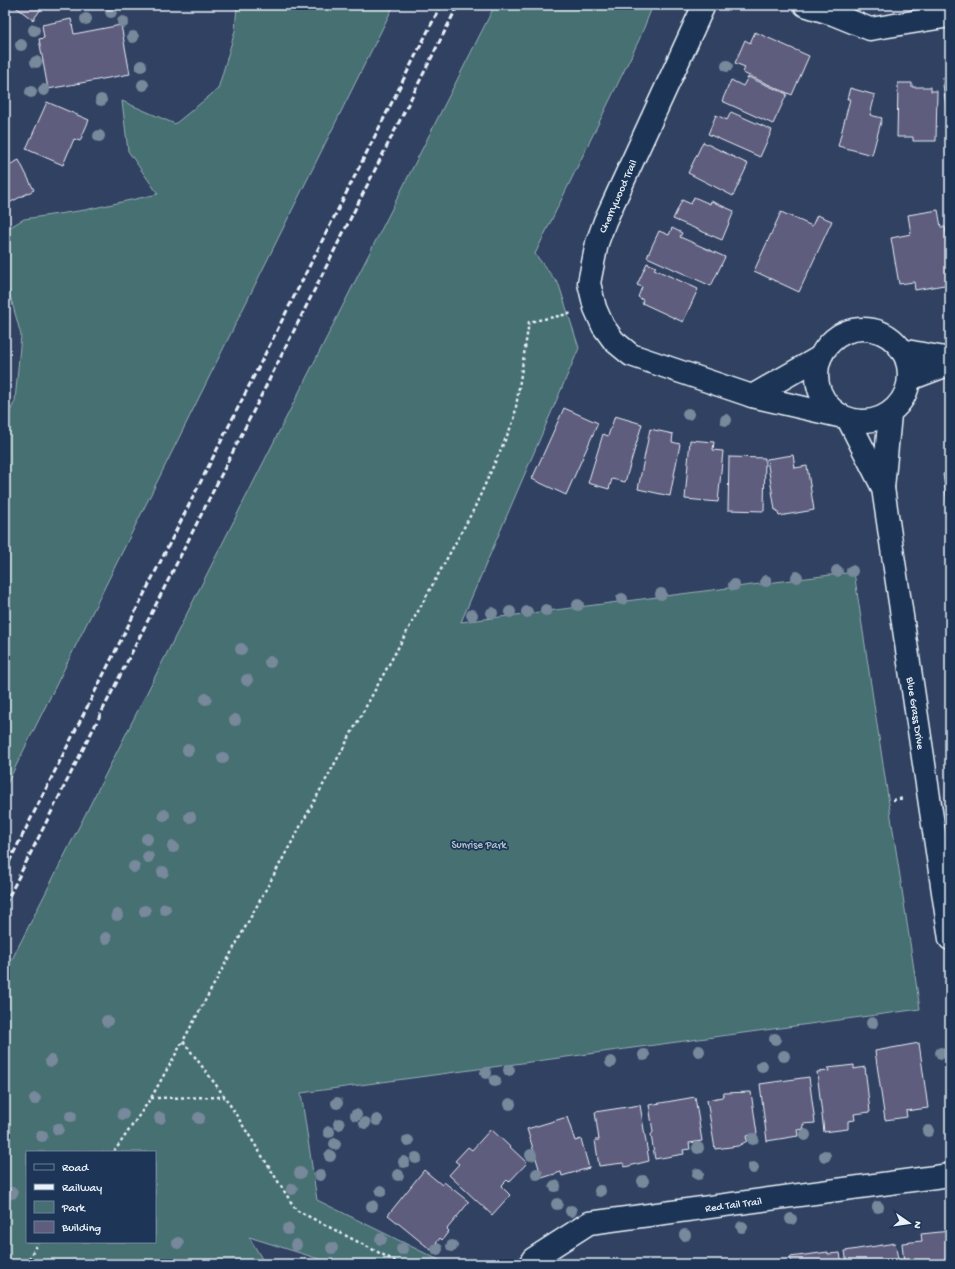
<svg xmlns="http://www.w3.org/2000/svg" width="955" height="1269" viewBox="0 0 955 1269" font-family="'Gochi Hand',sans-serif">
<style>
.green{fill:#476f73;stroke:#98b0b6;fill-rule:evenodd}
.building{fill:#5f5d7d;stroke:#e8f1f8}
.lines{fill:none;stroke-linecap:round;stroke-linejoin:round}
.minor-casing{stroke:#e8f1f8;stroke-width:25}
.tertiary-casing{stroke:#e8f1f8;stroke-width:25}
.path{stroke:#e8f1f8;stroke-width:2.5;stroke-dasharray:3 3;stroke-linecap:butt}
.minor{stroke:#1d3557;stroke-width:22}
.tertiary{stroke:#1d3557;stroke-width:22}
.rail{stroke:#e8f1f8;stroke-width:3;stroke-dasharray:6 3;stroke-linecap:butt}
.tree{fill:#77899b}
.labels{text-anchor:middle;stroke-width:3.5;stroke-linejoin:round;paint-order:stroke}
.street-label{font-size:11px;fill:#e8f1f8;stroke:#1d3557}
.park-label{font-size:11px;fill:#b0c4c9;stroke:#1d3557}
</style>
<rect width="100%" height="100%" fill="#314162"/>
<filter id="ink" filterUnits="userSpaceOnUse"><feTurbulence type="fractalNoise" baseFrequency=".025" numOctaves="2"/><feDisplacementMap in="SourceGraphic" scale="8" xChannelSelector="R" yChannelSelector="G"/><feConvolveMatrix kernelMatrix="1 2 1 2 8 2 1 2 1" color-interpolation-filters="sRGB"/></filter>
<g filter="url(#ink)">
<!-- green -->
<g class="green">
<polygon points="237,5 394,5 5,788 5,422 15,401 21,335 5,277 5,230 24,219 85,210 158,194 128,151 122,101 175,124 218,89 235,31"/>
<path d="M495,5H653L639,40L535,254L559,285L579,348L461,622L854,572L920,1009L301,1093L317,1200L447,1264H335L249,1237L265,1264H5V973ZM27,1152H155V1242H27Z"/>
</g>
<!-- building -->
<g class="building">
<polygon points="13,5 44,5 33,20"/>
<polygon points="71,19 74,34 121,25 130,74 48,89 39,39 44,38 42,25"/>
<polygon points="755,32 809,56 792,95 743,73 745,67 735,63 745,40 750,43"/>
<polygon points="748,77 787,94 773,124 722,101 731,80 743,86"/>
<polygon points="950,77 950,132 942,78"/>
<polygon points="898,83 912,83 912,87 931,87 931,91 937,91 936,141 913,141 913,137 897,137"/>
<polygon points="850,88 875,95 870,115 882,118 872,155 838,146 850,99 847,99"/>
<polygon points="47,102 89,120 80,141 74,139 63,165 26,149"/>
<polygon points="731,112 772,130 760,157 708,134 716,115 727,120"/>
<polygon points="703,142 748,164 733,196 688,173"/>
<polygon points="19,160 34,190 5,205 5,167"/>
<polygon points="694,197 710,204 711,201 734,211 722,240 673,219 682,200 691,204"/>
<polygon points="938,210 941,227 945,227 949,249 950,248 950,284 915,290 914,282 899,284 891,238 911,234 908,215"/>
<polygon points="781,212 812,226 817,215 832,221 799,292 754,271"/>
<polygon points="672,228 682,233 680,237 725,257 711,286 647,257 659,231 669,235"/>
<polygon points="647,263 656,267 654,269 698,289 683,322 642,303 643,300 638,297 642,287 637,285"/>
<polygon points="564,408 598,423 566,495 532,479"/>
<polygon points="615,416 642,424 625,482 612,479 609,489 588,483 603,434 608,436"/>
<polygon points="650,429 673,434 672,442 680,444 670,496 638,489"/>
<polygon points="690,440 714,442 713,450 723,451 718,502 685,499"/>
<polygon points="947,445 950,445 950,465"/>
<polygon points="793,455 795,468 807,466 814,510 779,516 777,510 775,510 767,459"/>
<polygon points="729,457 765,458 764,511 728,510"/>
<polygon points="950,473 950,507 948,508 943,474"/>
<polygon points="919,1043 928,1108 906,1111 907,1117 885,1120 875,1051"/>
<polygon points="854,1065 854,1069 865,1067 870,1112 854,1114 855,1120 848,1121 848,1129 824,1132 817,1072 829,1071 828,1068"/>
<polygon points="809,1077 815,1123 803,1124 804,1129 797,1130 798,1136 767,1141 760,1084"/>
<polygon points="751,1092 757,1134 746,1136 747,1141 738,1146 715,1149 707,1100 722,1097 724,1093"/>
<polygon points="695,1097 702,1141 689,1143 690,1149 683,1150 684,1154 655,1159 651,1135 653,1132 649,1105"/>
<polygon points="640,1105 649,1161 625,1167 623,1163 599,1166 595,1140 599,1140 595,1112"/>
<polygon points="567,1117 575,1141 581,1139 589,1168 562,1176 561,1172 542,1178 527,1129"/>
<polygon points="491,1129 527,1163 509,1182 507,1180 501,1186 510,1195 492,1215 449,1175 459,1164 455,1161 468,1147 472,1150"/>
<polygon points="424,1170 442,1185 444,1182 469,1202 447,1229 449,1231 442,1240 440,1238 431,1250 388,1215"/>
<polygon points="950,1231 950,1264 904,1264 902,1243 922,1241 921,1234"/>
<polygon points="895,1243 899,1264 847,1264 845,1251"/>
<polygon points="828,1252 828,1254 840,1253 842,1264 791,1264 790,1257"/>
</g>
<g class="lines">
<!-- minor casing -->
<g class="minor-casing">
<g id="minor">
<polyline points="704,5 605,221 597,243 589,283 595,308 603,326 614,341 631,355 752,396 839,416"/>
<polyline points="805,5 833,14 870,29 950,16"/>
<polyline points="752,396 820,357"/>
<path id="s1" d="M530,1264L533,1259L589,1223L950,1175"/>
</g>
</g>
<!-- tertiary casing -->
<g class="tertiary-casing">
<g id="tertiary">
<circle cx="863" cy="375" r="46"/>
<polyline points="901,350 950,359"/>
<polyline points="910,379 950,364"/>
<path id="s2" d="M890,414L883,488L950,939"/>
<polyline points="848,419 883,488"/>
</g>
</g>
<!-- path -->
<g class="path">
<polyline points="893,800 905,798"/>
<polyline points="151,1098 225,1097"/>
<polyline points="114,1152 151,1098 183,1041"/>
<polyline points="26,1264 38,1242"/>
<polyline points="401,1264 296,1210 225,1097 183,1041 474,509 514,420 529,322 573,313"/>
</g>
<!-- minor -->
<use href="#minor" class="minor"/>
<!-- tertiary -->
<use href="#tertiary" class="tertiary"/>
<!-- rail -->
<g class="rail">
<polyline points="5,870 441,5"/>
<polyline points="5,904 458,5"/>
</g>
</g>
<!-- trees -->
<g class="tree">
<circle cx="111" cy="12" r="6"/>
<circle cx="86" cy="19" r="6"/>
<circle cx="123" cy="22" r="6"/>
<circle cx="34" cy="30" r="6"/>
<circle cx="133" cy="37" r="6"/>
<circle cx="21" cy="45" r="6"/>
<circle cx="36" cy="62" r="6"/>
<circle cx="141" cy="66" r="6"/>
<circle cx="727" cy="66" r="6"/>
<circle cx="143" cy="85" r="6"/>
<circle cx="44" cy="90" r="6"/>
<circle cx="31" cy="92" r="6"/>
<circle cx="101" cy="100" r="6"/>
<circle cx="99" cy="136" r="6"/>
<circle cx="688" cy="414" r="6"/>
<circle cx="726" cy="420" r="6"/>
<circle cx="837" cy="571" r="6"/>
<circle cx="852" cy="571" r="6"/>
<circle cx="797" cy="577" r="6"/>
<circle cx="766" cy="581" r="6"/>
<circle cx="734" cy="585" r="6"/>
<circle cx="661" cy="594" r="6"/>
<circle cx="622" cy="599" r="6"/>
<circle cx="578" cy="605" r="6"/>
<circle cx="546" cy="610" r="6"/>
<circle cx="510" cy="612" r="6"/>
<circle cx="527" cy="612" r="6"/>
<circle cx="492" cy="613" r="6"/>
<circle cx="472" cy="615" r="6"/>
<circle cx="241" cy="649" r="6"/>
<circle cx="270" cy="662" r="6"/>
<circle cx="247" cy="680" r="6"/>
<circle cx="206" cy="699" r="6"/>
<circle cx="235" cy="720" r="6"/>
<circle cx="188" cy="750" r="6"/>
<circle cx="223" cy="758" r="6"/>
<circle cx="164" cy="815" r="6"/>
<circle cx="190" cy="817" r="6"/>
<circle cx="147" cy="839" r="6"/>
<circle cx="173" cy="847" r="6"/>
<circle cx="148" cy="857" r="6"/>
<circle cx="134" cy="867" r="6"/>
<circle cx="163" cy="872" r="6"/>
<circle cx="165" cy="909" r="6"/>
<circle cx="145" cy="911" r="6"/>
<circle cx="117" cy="915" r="6"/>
<circle cx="106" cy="938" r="6"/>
<circle cx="107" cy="1021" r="6"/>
<circle cx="872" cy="1023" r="6"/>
<circle cx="775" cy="1039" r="6"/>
<circle cx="699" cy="1051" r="6"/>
<circle cx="941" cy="1053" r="6"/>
<circle cx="644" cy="1055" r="6"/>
<circle cx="784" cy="1056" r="6"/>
<circle cx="51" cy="1061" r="6"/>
<circle cx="611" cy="1062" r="6"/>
<circle cx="762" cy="1066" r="6"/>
<circle cx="509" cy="1070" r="6"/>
<circle cx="486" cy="1073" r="6"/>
<circle cx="495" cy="1081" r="6"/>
<circle cx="35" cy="1099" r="6"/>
<circle cx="337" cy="1103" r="6"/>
<circle cx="510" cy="1104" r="6"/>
<circle cx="123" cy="1114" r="6"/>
<circle cx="356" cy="1115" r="6"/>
<circle cx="71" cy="1116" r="6"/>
<circle cx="160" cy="1118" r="6"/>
<circle cx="199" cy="1118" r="6"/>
<circle cx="377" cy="1120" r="6"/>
<circle cx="365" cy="1123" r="6"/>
<circle cx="339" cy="1124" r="6"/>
<circle cx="58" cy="1129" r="6"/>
<circle cx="928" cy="1131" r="6"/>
<circle cx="329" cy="1132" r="6"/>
<circle cx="805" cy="1135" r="6"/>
<circle cx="42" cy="1136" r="6"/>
<circle cx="753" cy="1139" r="6"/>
<circle cx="408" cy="1141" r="6"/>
<circle cx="335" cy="1144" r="6"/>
<circle cx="698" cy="1148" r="6"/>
<circle cx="531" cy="1155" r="6"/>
<circle cx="330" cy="1156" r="6"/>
<circle cx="825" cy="1156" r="6"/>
<circle cx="416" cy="1158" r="6"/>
<circle cx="404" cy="1162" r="6"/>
<circle cx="753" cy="1168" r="6"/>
<circle cx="300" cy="1173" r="6"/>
<circle cx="537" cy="1174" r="6"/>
<circle cx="698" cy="1174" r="6"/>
<circle cx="320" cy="1175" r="6"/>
<circle cx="398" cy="1175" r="6"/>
<circle cx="643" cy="1181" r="6"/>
<circle cx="555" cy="1186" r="6"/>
<circle cx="292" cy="1189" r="6"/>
<circle cx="381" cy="1191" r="6"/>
<circle cx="600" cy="1191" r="6"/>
<circle cx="12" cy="1193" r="6"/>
<circle cx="557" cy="1204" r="6"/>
<circle cx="372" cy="1206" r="6"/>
<circle cx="878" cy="1207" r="6"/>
<circle cx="571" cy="1211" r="6"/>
<circle cx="791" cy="1219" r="6"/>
<circle cx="742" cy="1227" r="6"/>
<circle cx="288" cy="1229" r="6"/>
<circle cx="685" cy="1235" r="6"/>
<circle cx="381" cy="1239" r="6"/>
<circle cx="178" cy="1243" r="6"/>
<circle cx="296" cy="1245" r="6"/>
<circle cx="452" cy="1246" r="6"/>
<circle cx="332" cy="1248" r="6"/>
<circle cx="402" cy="1249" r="6"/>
<circle cx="437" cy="1249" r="6"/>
</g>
</g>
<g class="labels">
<!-- street labels -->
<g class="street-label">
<text transform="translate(617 196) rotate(-66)" y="4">Cherrywood Trail</text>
<text dy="4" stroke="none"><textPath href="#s2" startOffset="302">Blue Grass Drive</textPath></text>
<text dy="4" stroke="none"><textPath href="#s1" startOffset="218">Red Tail Trail</textPath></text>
</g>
<!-- park labels -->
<g class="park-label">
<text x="479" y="848">Sunrise Park</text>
</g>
</g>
<!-- margin -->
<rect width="955" height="1269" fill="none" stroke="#1d3557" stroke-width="20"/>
<rect x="10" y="10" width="935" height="1249" fill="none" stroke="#e8f1f8" stroke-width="1.5" filter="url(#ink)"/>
<!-- legend -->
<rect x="26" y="1151" width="130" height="92" fill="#1d3557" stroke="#6e8097"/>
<rect x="34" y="1164" width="20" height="6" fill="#1d3557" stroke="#6e8097"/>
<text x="62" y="1171" font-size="12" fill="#e8f1f8">Road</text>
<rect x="34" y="1184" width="20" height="6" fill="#e8f1f8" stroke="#6e8097"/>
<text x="62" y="1191" font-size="12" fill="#e8f1f8">Railway</text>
<rect x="34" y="1201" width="20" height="12" fill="#476f73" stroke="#6e8097"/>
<text x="62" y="1211" font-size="12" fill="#e8f1f8">Park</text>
<rect x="34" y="1221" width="20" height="12" fill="#5f5d7d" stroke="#6e8097"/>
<text x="62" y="1231" font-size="12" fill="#e8f1f8">Building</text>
<!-- north arrow -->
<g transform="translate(909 1223) rotate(103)" stroke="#1d3557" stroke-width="3" paint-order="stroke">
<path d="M0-3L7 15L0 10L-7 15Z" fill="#e8f1f8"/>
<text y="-6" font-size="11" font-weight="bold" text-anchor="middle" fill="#e8f1f8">N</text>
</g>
</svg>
